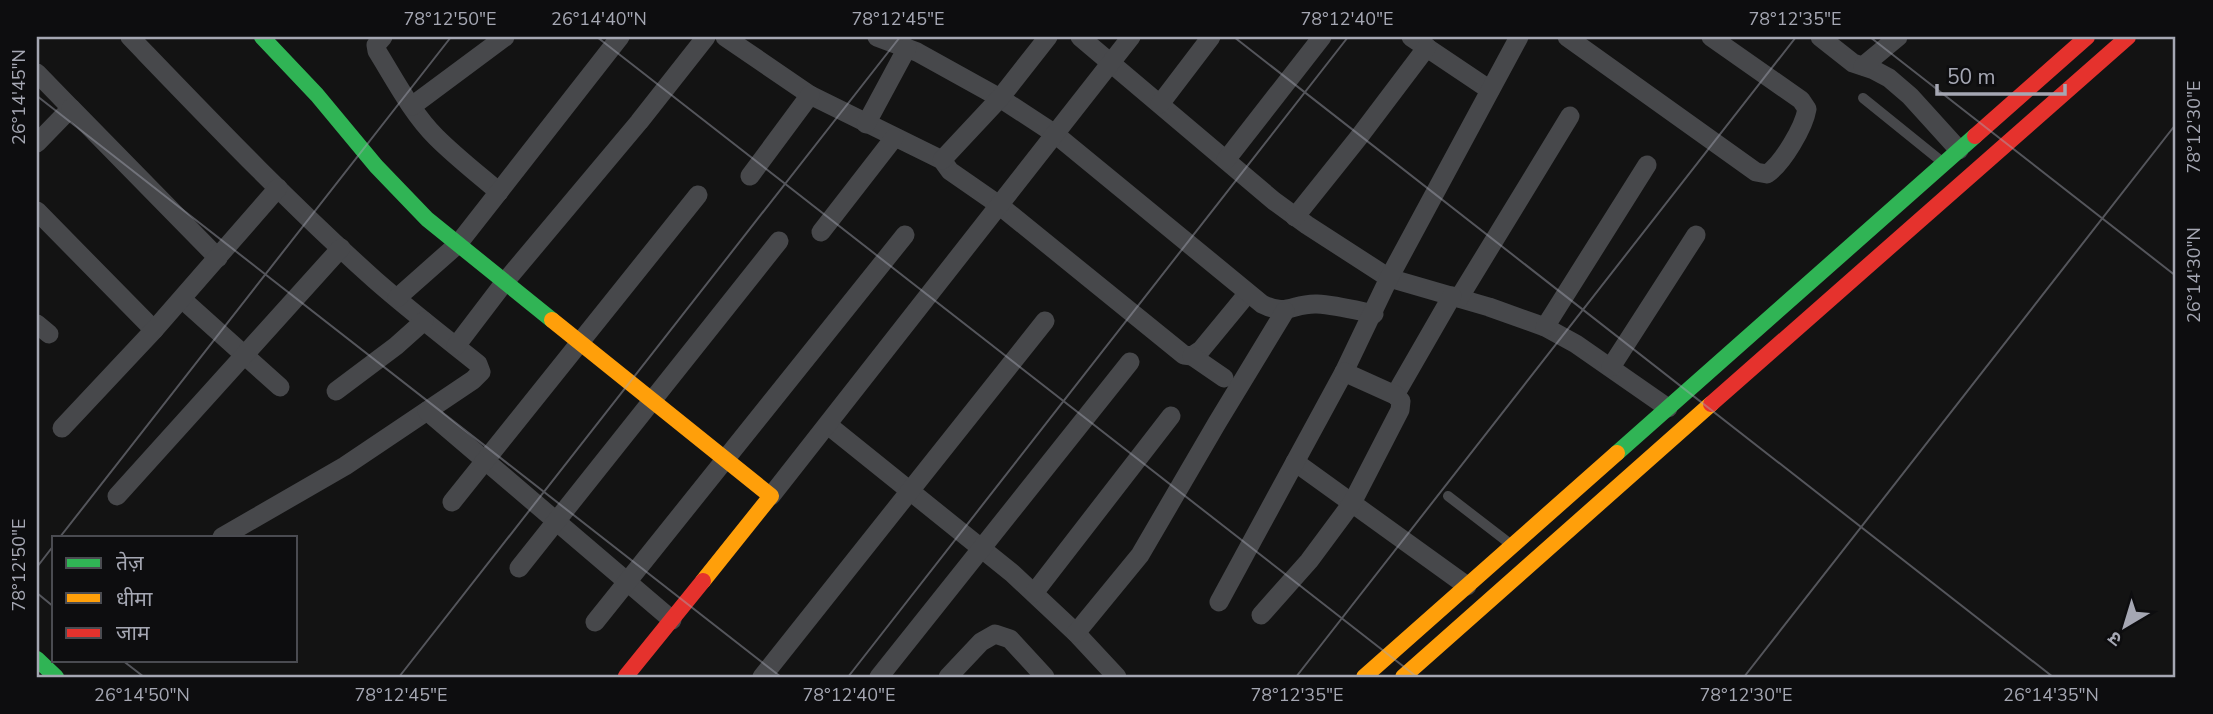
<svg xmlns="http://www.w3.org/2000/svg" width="2213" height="714" viewBox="0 0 2213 714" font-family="'Nunito Sans','Noto Sans Devanagari',sans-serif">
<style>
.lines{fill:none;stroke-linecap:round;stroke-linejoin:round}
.lane{stroke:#47484b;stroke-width:10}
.street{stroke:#47484b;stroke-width:19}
.fast{stroke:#30b455;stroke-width:16}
.slow{stroke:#ff9f0a;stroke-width:16}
.jam{stroke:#e5322d;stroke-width:16}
.ticks{fill:none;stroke:#a5a7b3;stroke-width:2;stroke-opacity:0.45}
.neatline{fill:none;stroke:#a5a7b3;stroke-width:2.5}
.ticks-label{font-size:18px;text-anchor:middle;fill:#a5a7b3}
</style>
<rect width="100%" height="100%" fill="#131313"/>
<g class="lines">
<!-- lane -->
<g class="lane">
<polyline points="1863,98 1941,161"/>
<polyline points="1448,496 1509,543"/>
</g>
<!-- street -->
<g class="street">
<path d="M130,37C210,120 289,203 375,280C408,309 443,336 478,364L481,372L473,380L345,466L222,537"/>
<path d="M383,37L376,45L377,51C395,80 412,113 436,137C456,157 478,174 499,192"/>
<polyline points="725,37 810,95 942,160 950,171 999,205 1184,355 1192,356 1201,350 1248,293"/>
<path d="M877,37L917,52L1000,98L1055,134L1262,304C1288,317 1292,303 1317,304C1336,305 1355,310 1374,314"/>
<polyline points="1080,37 1274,201 1307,225 1389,278 1489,307 1545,327 1576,344 1668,408"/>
<polyline points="1411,37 1490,90"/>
<path d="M1567,37L1756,172L1767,174C1783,163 1804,127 1807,109L1801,100L1711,37"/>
<polyline points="1820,37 1853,63 1874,70 1889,78 1910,96 1959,150"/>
<polyline points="1863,66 1898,37"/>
<polyline points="37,73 71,108 37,143"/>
<polyline points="1160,104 1211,37"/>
<polyline points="412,106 505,37"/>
<polyline points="71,108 218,258"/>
<polyline points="866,124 907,48"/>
<polyline points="942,160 1000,98 1048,37"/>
<polyline points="1226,160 1322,37"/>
<polyline points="750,176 810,95"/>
<polyline points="37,211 154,330"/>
<polyline points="1295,217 1359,137 1427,47"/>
<polyline points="821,232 894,138"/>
<polyline points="397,298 458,244 620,37"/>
<polyline points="1459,298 1570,116"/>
<polyline points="182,299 280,387"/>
<polyline points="37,324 49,334"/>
<polyline points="1545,327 1647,165"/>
<polyline points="456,346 504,283 639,122 706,37"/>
<polyline points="1192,356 1224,378"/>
<polyline points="1611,367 1696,235"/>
<polyline points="336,391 396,346 424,321"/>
<polyline points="1395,395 1452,296"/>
<polyline points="427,411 672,620"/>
<polyline points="828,425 1012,573 1076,633 1117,677"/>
<polyline points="62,428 154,330 278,188"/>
<polyline points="1295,462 1467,586"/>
<polyline points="117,496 341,248"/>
<polyline points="771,496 1131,37"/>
<polyline points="452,502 698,195"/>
<polyline points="519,568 779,241"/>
<polyline points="1034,593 1171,416"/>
<polyline points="1219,602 1344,372 1389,278 1519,37"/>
<polyline points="1261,615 1309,561 1352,503 1400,410 1401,401 1395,395 1344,372"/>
<polyline points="595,622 905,235"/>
<polyline points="1076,633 1140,555 1217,423 1285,311"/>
<polyline points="762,677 1045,321"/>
<polyline points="879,677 1130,362"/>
<polyline points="948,677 981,642 995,634 1010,639 1045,677"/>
</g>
<!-- fast -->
<g class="fast">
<polyline points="262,37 317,95 376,166 427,219 552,320"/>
<polyline points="1617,453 1975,136"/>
<polyline points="37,659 56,677"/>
</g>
<!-- slow -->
<g class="slow">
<polyline points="552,320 771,496 703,581"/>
<polyline points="1364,677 1617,453"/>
<polyline points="1403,677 1711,404"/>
</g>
<!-- jam -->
<g class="jam">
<polyline points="1975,136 2087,37"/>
<polyline points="1711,404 2128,37"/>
<polyline points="626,676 703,581"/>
</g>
</g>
<!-- ticks -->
<path class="ticks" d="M597,37L1417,677M1234,37L2053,677M1870,37L2176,276M37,96L781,677M60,537L451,37M37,567L54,545M37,593L54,607M122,660L144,677M399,677L900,37M848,677L1348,37M1296,677L1796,37M1744,677L2176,124"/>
<!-- border -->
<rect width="2213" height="714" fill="none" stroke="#0d0d0f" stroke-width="77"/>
<!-- legend -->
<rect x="52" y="536" width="245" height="126" fill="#0d0d0f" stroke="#4a4b51" stroke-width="2"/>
<rect x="66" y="558" width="35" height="10" fill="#30b455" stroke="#4a4b51" stroke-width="2"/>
<text x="116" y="570" font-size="21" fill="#a5a7b3">तेज़</text>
<rect x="66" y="593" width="35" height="10" fill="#ff9f0a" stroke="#4a4b51" stroke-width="2"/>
<text x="116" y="606" font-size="21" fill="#a5a7b3">धीमा</text>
<rect x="66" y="628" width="35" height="10" fill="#e5322d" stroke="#4a4b51" stroke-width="2"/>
<text x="116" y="640" font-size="21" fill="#a5a7b3">जाम</text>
<!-- north arrow -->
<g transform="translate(2125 626) rotate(218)" stroke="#0d0d0f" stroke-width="5" paint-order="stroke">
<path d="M0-5L12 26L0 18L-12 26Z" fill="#a5a7b3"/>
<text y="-10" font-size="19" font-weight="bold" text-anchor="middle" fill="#a5a7b3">उ</text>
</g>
<!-- scale -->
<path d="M1937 84v10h128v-10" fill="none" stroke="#a5a7b3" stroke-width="3.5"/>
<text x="1947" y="84" font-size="21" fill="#a5a7b3" stroke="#0d0d0f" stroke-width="5" paint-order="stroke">50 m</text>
<rect x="38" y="38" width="2136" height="638" class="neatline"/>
<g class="ticks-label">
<text x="450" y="25">78°12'50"E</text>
<text x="599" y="25">26°14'40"N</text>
<text x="898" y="25">78°12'45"E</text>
<text x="1347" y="25">78°12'40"E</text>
<text x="1795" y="25">78°12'35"E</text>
<text transform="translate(19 97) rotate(-90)" y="6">26°14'45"N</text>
<text transform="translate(2194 127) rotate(-90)" y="6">78°12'30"E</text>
<text transform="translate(2194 275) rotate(-90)" y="6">26°14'30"N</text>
<text transform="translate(19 565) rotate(-90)" y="6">78°12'50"E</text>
<text x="142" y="701">26°14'50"N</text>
<text x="401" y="701">78°12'45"E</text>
<text x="849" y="701">78°12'40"E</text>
<text x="1297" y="701">78°12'35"E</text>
<text x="1746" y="701">78°12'30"E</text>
<text x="2051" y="701">26°14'35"N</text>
</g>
</svg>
